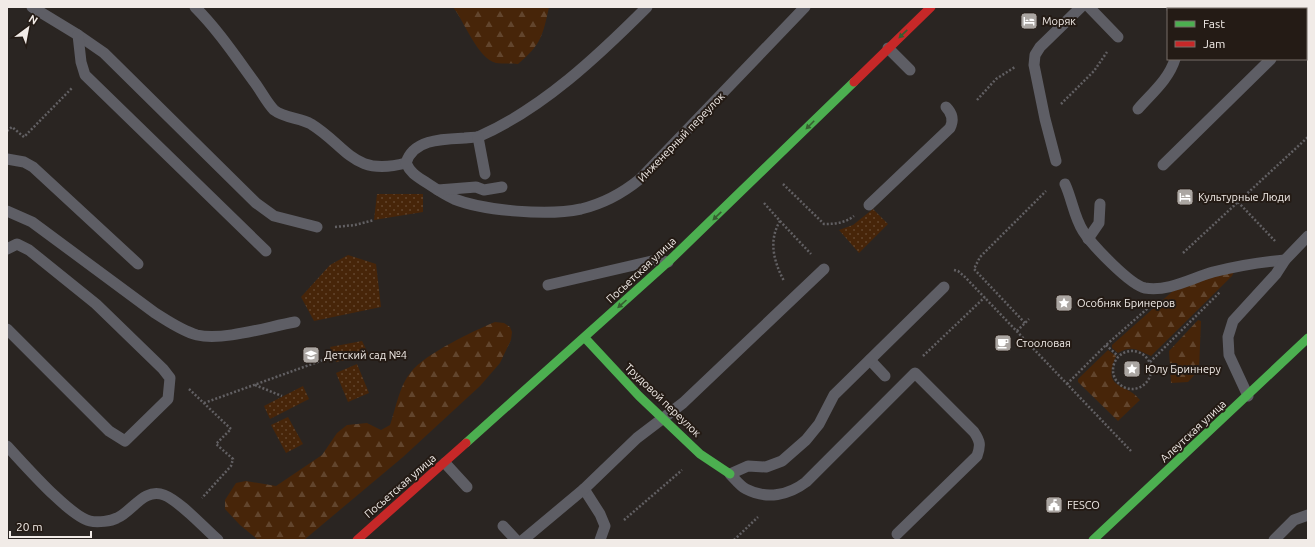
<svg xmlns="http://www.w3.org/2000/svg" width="1315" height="547" viewBox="0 0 1315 547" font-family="Ubuntu,sans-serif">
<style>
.forest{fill:url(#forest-firs)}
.park{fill:url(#park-dots)}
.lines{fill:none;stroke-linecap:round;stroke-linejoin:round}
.path{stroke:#626063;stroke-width:2.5;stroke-dasharray:2 2;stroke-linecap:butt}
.lane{stroke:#5e5e65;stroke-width:11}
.fast{stroke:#4caf50;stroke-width:9}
.jam{stroke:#c62828;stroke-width:9}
.oneway{fill:#365e30}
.labels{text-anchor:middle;stroke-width:4;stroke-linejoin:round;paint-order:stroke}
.poi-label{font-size:11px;fill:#f1ebe7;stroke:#241b15;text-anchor:start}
.street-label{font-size:11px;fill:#f1ebe7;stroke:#241b15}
</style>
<defs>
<pattern id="forest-firs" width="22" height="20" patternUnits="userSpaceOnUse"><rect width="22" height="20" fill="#472509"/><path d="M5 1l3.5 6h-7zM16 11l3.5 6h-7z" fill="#62452d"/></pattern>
<pattern id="park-dots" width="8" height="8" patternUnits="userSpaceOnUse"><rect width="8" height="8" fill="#472509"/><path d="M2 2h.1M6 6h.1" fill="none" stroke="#62452d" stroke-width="1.8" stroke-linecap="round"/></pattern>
</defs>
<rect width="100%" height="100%" fill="#2a2522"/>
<!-- forest -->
<g class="forest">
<path d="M453,7H549C543,35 541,45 518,64C511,63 503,64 496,63C478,59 464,21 453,7Z"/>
<path d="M1234,272L1232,276L1151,356C1139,351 1133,344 1118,353L1112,348V345L1174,290L1213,276Z"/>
<polygon points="1198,320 1201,321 1199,370 1188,382 1171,383 1169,351"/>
<path d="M495,322L504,323L510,327L512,332L511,340L500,363L480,386L403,457L304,540H258L240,525L225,509V500L236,483L246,481L276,486L322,455L337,433L347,425L367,423L381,430L390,425C396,408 399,386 411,372C425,354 473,331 495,322Z"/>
<path d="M1108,350L1116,356C1101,391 1127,382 1140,400L1118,421L1078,382V379Z"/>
</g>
<!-- park -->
<g class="park">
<polygon points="377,194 423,194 423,212 374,220"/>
<polygon points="873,209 888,224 859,253 839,230 853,225"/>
<polygon points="348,255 376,264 381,307 314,321 301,297 330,265"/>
<polygon points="362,341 369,355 336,362 330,347"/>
<polygon points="357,364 369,393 348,402 336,373"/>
<polygon points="303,386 309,399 270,419 264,406"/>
<polygon points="288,417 303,444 286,453 271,425"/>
</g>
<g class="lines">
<!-- path -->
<g class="path">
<polyline points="1243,7 1245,9"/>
<polyline points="977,100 996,79 1015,67"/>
<polyline points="1061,104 1094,71 1107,52"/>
<polyline points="7,131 12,127 24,137 72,88"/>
<path d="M783,184L824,224C835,224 845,223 854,216"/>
<polyline points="1238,202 1275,241"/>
<path d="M764,203L780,221C768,241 774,262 784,281"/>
<polyline points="780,221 811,254"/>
<polyline points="335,227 355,225 374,220"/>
<polyline points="1183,253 1308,137"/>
<polyline points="954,270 958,271 965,277 1131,451"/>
<polyline points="1025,323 974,269 980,257 1046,191"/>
<polyline points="1017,331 1029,319"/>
<polyline points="1106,345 1118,356"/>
<circle cx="1132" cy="370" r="19"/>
<polyline points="923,356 985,297"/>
<polyline points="1150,362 1220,292"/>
<polyline points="1067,384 1106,345 1148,308"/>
<polyline points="255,385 282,396"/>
<polyline points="189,389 231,429 216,444 233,459 231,466 202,498"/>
<polyline points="204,403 326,359"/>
<polyline points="624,520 682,470"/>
<polyline points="734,540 758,517"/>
</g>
<!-- lane -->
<g class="lane">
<polyline points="32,7 78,35 104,53 256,203 274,216 317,227"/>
<path d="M195,7C218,30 236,57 255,83C261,91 267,103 274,110C284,118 300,118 311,124C348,147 353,177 406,163"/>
<path d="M647,7C598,56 543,108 480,136C475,138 470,137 465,138C443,139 413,139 406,163C411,174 418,177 427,183C436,189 445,195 454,199C485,211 548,216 581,209C602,204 624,192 640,179L805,7"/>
<polyline points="1089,7 1118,37"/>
<polyline points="1172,7 1172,9"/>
<polyline points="1306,25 1308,23"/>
<polyline points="78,35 81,62 85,75 266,251"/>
<polyline points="888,48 910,70"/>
<path d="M1138,109C1152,93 1169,79 1175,59"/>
<polyline points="478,137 485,174"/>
<polyline points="7,159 24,162 33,167 138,264"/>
<polyline points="1056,161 1045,119 1034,65 1035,55 1040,47 1081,7"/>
<polyline points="1163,165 1271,59"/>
<path d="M1065,184C1072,199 1074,217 1083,231C1092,245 1130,285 1145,288C1168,292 1192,278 1213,272C1237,266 1260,262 1285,260"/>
<polyline points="438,190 476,187 484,190 502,187"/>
<path d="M869,205L950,128C954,120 952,113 946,107"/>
<path d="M7,211L32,222L155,313C168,321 182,331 197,335C223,341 267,327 295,322"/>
<polyline points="1088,239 1099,223 1100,204"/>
<polyline points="7,249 17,244 29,250 96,304 163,369 170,378 168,399 125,441 109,431 7,329"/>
<polyline points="548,285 656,260 668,262"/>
<polyline points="870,360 885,376"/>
<polyline points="1248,396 1229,355 1228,337 1233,321 1276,274 1285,260 1308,236"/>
<path d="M7,446C24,464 69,516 90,521C98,523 111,521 117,518C132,512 144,487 164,495C180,501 204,528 218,540"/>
<polyline points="445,463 467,487"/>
<polyline points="584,489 600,514 605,526 600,540"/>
<polyline points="503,526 516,540"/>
<path d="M897,534L977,456C981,445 980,441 974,432L915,373L806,482C789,495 767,500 746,489C740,486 735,479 730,474L748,466L766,467L782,461L806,440L819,424L834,395L944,287"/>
<polyline points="523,540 584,489 637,438 683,403 824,269"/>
<polyline points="1274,540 1294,520 1308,515"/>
</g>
<!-- fast -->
<g class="fast">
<polyline points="585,338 639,396 700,454 730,474"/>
<polyline points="466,443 668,262 854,82"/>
<polyline points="1093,540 1308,338"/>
</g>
<!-- jam -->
<g class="jam">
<polyline points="854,82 931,7"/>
<polyline points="357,540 466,443"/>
</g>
</g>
<!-- one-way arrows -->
<defs><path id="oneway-solid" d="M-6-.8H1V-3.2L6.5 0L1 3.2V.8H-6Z"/></defs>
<g class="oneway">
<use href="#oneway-solid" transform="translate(903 34) rotate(136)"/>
<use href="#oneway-solid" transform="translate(810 125) rotate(135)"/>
<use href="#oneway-solid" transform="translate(717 216) rotate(136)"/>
<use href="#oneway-solid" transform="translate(622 304) rotate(138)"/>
</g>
<!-- icons -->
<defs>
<g id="hotel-square" transform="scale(0.9)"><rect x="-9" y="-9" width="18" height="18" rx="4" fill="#aba6a2" stroke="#241b15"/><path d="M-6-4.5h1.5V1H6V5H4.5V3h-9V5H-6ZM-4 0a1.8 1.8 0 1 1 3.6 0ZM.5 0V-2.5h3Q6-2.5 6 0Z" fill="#fff"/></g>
<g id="sight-square" transform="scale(0.9)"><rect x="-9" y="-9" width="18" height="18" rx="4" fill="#aba6a2" stroke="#241b15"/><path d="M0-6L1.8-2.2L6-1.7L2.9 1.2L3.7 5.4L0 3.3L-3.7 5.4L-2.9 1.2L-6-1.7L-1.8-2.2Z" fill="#fff"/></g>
<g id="cafe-square" transform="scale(0.9)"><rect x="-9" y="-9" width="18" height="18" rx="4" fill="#aba6a2" stroke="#241b15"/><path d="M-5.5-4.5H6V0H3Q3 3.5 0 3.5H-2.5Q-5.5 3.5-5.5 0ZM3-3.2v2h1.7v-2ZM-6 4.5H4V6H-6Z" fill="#fff"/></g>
<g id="school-square" transform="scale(0.9)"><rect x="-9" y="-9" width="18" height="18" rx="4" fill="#aba6a2" stroke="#241b15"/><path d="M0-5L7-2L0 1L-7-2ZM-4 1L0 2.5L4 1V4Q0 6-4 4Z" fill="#fff"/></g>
<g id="civic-square" transform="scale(0.9)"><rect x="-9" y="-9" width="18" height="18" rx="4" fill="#aba6a2" stroke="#241b15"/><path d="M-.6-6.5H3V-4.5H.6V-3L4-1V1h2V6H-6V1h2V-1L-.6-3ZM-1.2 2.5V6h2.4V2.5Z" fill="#fff"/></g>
</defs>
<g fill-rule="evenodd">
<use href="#hotel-square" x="1029" y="21"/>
<use href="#hotel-square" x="1185" y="197"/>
<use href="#sight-square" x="1064" y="303"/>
<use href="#cafe-square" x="1003" y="343"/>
<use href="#school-square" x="311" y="355"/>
<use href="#sight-square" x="1132" y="369"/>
<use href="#civic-square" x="1054" y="505"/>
</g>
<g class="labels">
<!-- poi labels -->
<g class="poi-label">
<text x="1042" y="25">Моряк</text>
<text x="1198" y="201">Культурные Люди</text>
<text x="1077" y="307">Особняк Бринеров</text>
<text x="1016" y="347">Стооловая</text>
<text x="324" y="359">Детский сад №4</text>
<text x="1145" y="373">Юлу Бриннеру</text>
<text x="1067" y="509">FESCO</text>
</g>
<!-- street labels -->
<g class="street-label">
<text transform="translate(681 137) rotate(-46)" y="4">Инженерный переулок</text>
<text transform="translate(641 270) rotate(-43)" y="4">Посьетская улица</text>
<text transform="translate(663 400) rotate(44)" y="4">Трудовой переулок</text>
<text transform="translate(1193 431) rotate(-43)" y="4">Алеутская улица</text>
<text transform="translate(400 486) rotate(-41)" y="4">Посьетская улица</text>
</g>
</g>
<!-- border -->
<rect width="1315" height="547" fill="none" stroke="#f1ebe7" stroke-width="16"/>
<!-- legend -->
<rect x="1167" y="8" width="140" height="52" fill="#241b15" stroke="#766e69"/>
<rect x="1175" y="21" width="20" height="6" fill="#4caf50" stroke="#766e69"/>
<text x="1203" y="28" font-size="12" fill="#f1ebe7">Fast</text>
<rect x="1175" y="41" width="20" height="6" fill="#c62828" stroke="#766e69"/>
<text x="1203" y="48" font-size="12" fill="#f1ebe7">Jam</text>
<!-- north arrow -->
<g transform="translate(28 28) rotate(32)" stroke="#241b15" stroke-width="3" paint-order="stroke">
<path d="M0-3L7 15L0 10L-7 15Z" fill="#f1ebe7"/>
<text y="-6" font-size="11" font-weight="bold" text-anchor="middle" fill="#f1ebe7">N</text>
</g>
<!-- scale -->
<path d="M10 531v6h81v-6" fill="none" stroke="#f1ebe7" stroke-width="2"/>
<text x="16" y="531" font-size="12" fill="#f1ebe7" stroke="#241b15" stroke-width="3" paint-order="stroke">20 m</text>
</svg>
